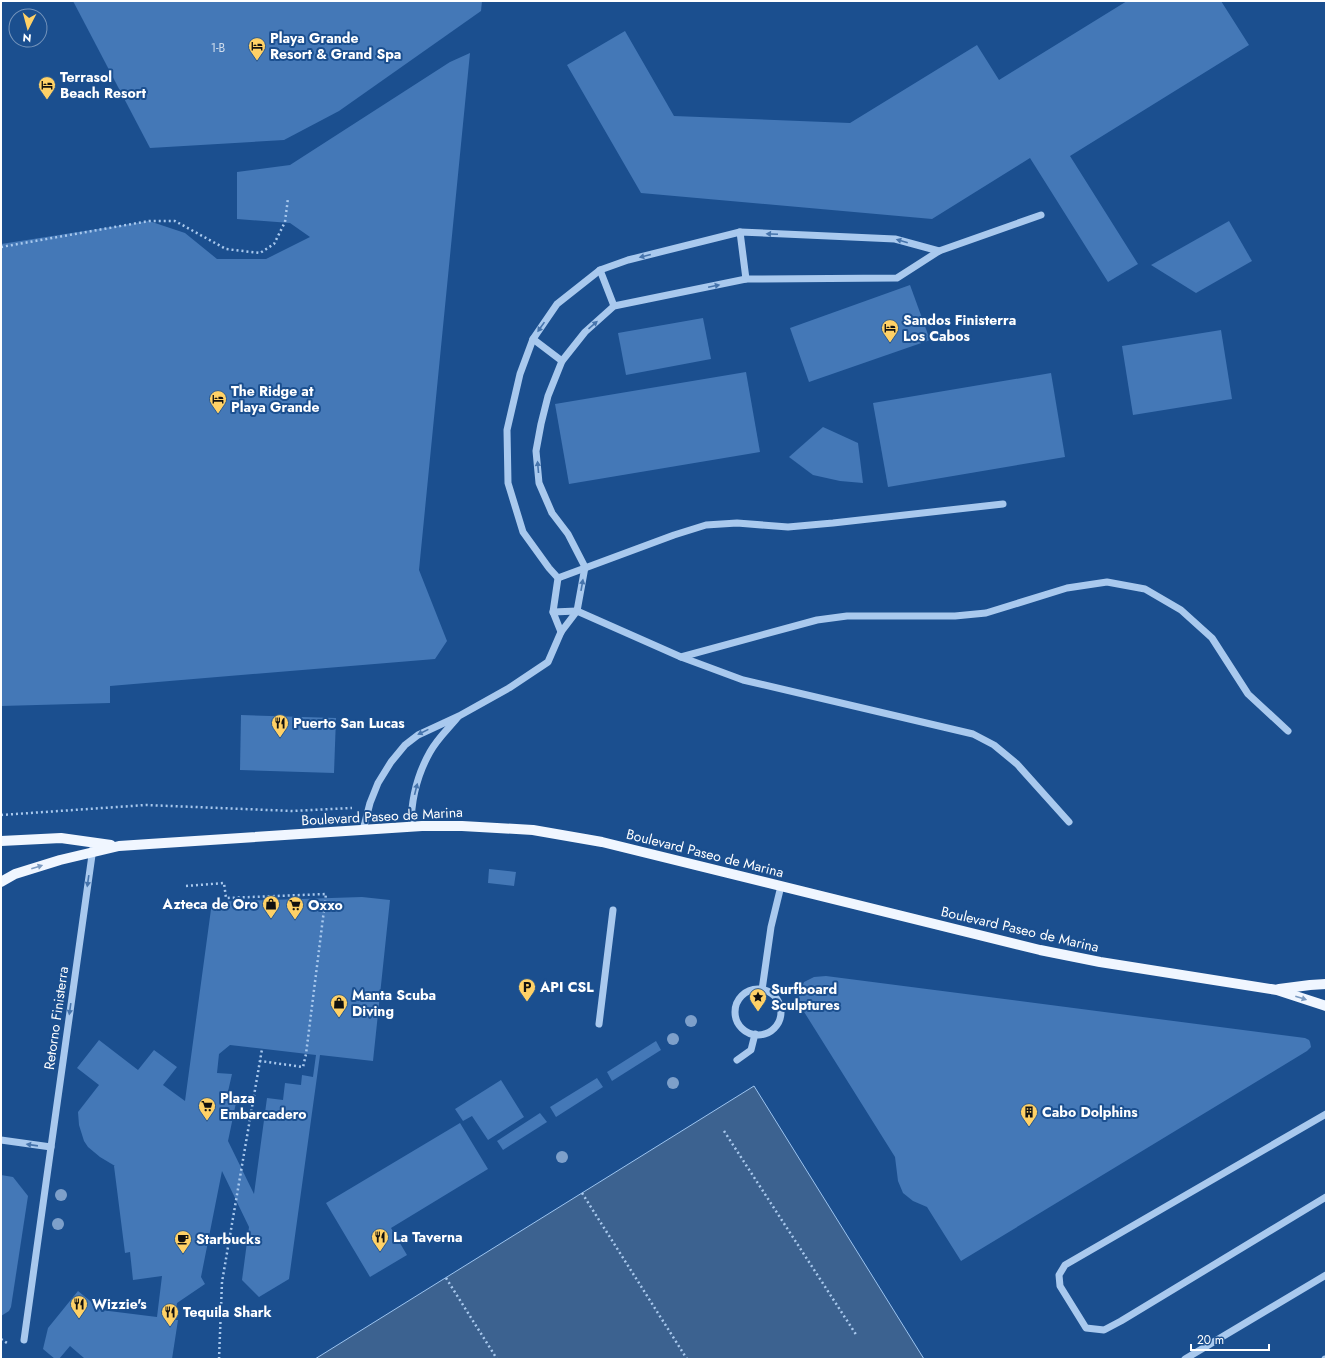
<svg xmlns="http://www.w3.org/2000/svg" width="1327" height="1360" viewBox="0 0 1327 1360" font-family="Jost,sans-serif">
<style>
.water{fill:#3c6290;stroke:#9cc4f0}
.building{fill:#4478b7;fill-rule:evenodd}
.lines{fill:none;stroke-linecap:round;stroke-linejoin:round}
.path{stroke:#a9c9ee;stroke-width:2.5;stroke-dasharray:2 3;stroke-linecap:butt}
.minor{stroke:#a9c9ee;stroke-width:7}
.major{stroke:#f0f6ff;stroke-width:10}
.tree{fill:#7ea0ca}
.oneway{fill:#4674ac}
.oneway2{fill:#7b9ac1}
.labels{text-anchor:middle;stroke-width:4;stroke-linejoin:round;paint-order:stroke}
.number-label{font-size:12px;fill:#d0dded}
.poi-label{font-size:14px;font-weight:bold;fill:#fff;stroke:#1b4f8f;text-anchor:start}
.street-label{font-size:14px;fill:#fff;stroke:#1b4f8f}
</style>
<rect width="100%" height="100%" fill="#1b4f8f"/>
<!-- water -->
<polygon class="water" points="754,1086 924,1359 315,1359"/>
<!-- building -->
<g class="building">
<polygon points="73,1 482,1 481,11 339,111 284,140 150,148"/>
<polygon points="1127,1 1221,1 1249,45 1070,156 1138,264 1108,282 1030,158 932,219 641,193 567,65 625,31 674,116 850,123 977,45 999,80"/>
<polygon points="470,53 419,570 447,641 435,659 110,686 110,703 1,706 1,244 149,221 185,233 217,259 266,259 310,237 290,223 237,219 237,172 290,165 450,62"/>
<polygon points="1229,221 1252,261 1196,293 1151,265"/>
<polygon points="910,285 930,340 809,382 790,328"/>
<polygon points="703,318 711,359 626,375 618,333"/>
<polygon points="1221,330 1232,399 1133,415 1122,346"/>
<polygon points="746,372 760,452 569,484 555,404"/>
<polygon points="1051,373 1065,457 888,487 873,403"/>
<polygon points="823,427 858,443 863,483 840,481 813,475 789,457"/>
<polygon points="241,715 336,718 334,773 240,770"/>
<polygon points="489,869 516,872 514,886 488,883"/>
<path d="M362,897L390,900L373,1061L320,1055L289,1279L259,1297L242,1280L249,1227L222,1171L201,1277L205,1284L177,1303L174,1320H178L172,1359H96L84,1358L70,1346L59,1359H55L43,1349L48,1328L78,1291L101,1310L157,1317L162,1276L133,1280L130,1252L125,1253L114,1166H115L100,1157L88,1147L84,1141L79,1125L78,1112L99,1085L77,1068L99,1040L138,1070L154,1050L177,1067L163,1085L185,1101L212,902ZM230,1045L316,1055L313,1077L302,1075L301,1085L285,1083L283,1100L267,1098L254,1194L228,1141L237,1098L227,1096L232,1074L217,1073L219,1054Z"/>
<polygon points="826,976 1305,1038 1309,1040 1310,1042 1311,1047 1307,1051 961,1261 927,1207 913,1201 903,1193 898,1181 895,1157 801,1007 799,997 800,991 804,982 814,977"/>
<polygon points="656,1041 661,1050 612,1081 607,1072"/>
<polygon points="597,1078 603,1087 556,1117 550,1107"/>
<polygon points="501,1080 524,1117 488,1140 472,1116 463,1121 455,1109"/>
<polygon points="540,1113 547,1122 503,1150 497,1141"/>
<polygon points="460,1123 488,1169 391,1228 407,1255 370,1277 326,1203"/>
<polygon points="1,1175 13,1177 28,1196 11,1307 9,1311 1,1316"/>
</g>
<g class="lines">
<!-- path -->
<g class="path">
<polyline points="1,247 149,221 175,221 226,249 260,253 274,244 285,222 288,198"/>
<polyline points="1,815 146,805 293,811 352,808"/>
<polyline points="186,886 224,883 226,898 326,894 306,1054 303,1067 260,1061"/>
<polyline points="724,1131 857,1336"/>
<polyline points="582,1193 687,1359"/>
<polyline points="446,1278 497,1359"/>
<polyline points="1,1339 7,1343"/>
<polyline points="219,1359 222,1282 262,1049"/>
</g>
<!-- minor -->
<g class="minor">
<polyline points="740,232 746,279"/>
<polyline points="600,270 614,306"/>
<polyline points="533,339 562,361"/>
<polyline points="558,578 674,535 706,525 737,523 788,527 833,523 1003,504"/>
<polyline points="553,612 577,611 681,657 817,620 847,616 955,616 986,613 1067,588 1107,582 1145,589 1181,610 1212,638 1248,694 1288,731"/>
<polyline points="561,632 553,612 558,578 549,568 523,532 508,483 507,430 520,374 533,339 557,304 600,270 628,260 740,232 895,239 939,251"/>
<polyline points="681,657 743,680 973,734 994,745 1017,764 1069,822"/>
<path d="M411,827C411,801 417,775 430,752C437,739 448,729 457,718"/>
<polyline points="363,830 370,803 378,783 391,762 405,745 418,735 459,716 509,688 548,662 561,632 577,611 585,567 568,534 552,513 539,483 536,451 541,424 548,396 562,361 585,332 614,306 746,279 897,278 939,251 1041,215"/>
<circle cx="758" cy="1012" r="23"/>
<polyline points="762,990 771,927 781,886"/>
<polyline points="599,1024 613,910"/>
<polyline points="737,1060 751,1050 755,1034"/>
<polyline points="1326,1114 1065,1265 1059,1275 1060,1286 1086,1328 1104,1330 1121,1321 1326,1197"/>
<polyline points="1,1140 51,1147 93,848"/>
<polyline points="24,1340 51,1147"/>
<polyline points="1185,1359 1326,1275"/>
<polyline points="1325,1359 1326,1359"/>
</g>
<!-- major -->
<g class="major">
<polyline points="1,841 61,838 111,845"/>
<polyline points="1,882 15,874 60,860 119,846 149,844 422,826 462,826 533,830 602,842 1040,950 1100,962 1277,990 1326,1006"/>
<polyline points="1279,989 1310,985 1326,984"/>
</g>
</g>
<!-- trees -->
<g class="tree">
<circle cx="691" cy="1021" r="6"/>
<circle cx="673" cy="1039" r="6"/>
<circle cx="673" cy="1083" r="6"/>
<circle cx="562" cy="1157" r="6"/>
<circle cx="61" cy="1195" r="6"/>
<circle cx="58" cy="1224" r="6"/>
</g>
<!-- one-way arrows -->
<defs><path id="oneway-solid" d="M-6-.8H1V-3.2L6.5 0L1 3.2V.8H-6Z"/></defs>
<g class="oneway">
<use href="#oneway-solid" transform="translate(772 234) rotate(-177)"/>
<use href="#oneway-solid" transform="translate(902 241) rotate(-164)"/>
<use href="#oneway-solid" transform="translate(645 256) rotate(166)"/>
<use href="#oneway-solid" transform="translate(714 286) rotate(-12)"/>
<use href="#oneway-solid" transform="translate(593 325) rotate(-41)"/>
<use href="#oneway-solid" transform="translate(541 327) rotate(125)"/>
<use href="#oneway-solid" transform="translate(538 467) rotate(-95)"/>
<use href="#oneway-solid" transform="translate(582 585) rotate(-80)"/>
<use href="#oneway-solid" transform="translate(423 732) rotate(154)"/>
<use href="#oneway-solid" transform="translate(416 789) rotate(-76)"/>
<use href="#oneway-solid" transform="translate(88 881) rotate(98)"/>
<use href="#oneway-solid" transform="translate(70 1009) rotate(98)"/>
<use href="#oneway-solid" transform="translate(32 1145) rotate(-172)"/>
</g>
<g class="oneway2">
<use href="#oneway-solid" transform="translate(37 867) rotate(-18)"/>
<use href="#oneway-solid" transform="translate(1301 998) rotate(18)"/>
</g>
<!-- icons -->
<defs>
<g id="hotel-pin" transform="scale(0.9)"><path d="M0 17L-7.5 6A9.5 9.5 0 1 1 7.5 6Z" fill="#ffd166" stroke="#1b4f8f"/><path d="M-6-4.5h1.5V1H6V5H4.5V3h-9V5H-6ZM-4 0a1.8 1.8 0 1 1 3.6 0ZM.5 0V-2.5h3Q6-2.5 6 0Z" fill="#111"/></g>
<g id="restaurant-pin" transform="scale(0.9)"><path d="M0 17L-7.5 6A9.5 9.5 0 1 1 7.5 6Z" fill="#ffd166" stroke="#1b4f8f"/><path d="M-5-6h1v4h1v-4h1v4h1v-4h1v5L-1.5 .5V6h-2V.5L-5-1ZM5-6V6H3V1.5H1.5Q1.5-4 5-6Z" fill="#111"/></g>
<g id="shop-pin" transform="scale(0.9)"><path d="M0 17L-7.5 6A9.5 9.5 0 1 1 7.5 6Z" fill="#ffd166" stroke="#1b4f8f"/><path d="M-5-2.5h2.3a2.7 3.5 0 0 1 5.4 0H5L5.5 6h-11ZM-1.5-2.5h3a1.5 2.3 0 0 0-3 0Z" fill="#111"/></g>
<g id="supermarket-pin" transform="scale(0.9)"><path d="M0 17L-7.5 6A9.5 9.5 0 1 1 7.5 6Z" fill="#ffd166" stroke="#1b4f8f"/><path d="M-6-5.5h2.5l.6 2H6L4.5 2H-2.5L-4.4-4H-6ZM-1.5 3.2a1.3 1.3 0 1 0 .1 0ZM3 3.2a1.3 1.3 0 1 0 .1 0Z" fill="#111"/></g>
<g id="parking-pin" transform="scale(0.9)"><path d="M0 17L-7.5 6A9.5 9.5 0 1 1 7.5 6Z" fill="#ffd166" stroke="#1b4f8f"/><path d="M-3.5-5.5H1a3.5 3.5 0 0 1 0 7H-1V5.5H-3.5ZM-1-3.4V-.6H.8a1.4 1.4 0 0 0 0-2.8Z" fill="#111"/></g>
<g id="sight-pin" transform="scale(0.9)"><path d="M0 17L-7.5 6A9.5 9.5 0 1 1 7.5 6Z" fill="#ffd166" stroke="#1b4f8f"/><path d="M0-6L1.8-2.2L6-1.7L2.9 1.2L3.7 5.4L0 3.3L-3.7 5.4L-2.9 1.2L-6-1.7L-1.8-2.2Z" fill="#111"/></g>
<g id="building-pin" transform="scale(0.9)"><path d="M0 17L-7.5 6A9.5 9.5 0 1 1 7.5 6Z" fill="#ffd166" stroke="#1b4f8f"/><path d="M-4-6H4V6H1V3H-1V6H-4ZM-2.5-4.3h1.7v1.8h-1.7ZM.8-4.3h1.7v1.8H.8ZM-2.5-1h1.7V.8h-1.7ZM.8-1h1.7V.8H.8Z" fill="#111"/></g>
<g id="cafe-pin" transform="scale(0.9)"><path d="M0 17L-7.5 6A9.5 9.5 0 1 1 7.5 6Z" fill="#ffd166" stroke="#1b4f8f"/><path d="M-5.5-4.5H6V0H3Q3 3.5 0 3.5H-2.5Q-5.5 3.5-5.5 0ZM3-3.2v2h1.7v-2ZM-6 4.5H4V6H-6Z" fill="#111"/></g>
</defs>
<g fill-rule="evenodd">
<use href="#hotel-pin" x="257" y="46"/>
<use href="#hotel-pin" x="47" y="85"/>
<use href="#hotel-pin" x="890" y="328"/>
<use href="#hotel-pin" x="218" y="399"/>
<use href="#restaurant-pin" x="280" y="723"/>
<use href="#shop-pin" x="271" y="904"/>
<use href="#supermarket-pin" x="295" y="905"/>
<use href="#parking-pin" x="527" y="987"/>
<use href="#sight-pin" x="758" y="997"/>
<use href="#shop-pin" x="339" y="1003"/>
<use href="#supermarket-pin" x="207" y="1106"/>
<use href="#building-pin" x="1029" y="1112"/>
<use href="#restaurant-pin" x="380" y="1237"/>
<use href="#cafe-pin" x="183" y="1239"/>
<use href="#restaurant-pin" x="79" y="1304"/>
<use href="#restaurant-pin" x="170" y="1312"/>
</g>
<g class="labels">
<!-- number labels -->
<g class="number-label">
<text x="218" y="52">1-B</text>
</g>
<!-- poi labels -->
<g class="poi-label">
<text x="270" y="43">Playa Grande<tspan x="270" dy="16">Resort &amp; Grand Spa</tspan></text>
<text x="60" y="82">Terrasol<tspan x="60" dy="16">Beach Resort</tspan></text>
<text x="903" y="325">Sandos Finisterra<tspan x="903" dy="16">Los Cabos</tspan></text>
<text x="231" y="396">The Ridge at<tspan x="231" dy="16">Playa Grande</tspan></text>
<text x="293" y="728">Puerto San Lucas</text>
<text x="258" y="909" text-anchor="end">Azteca de Oro</text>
<text x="308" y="910">Oxxo</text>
<text x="540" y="992">API CSL</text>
<text x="771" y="994">Surfboard<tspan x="771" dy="16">Sculptures</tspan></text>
<text x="352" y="1000">Manta Scuba<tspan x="352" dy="16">Diving</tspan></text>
<text x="220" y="1103">Plaza<tspan x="220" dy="16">Embarcadero</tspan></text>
<text x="1042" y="1117">Cabo Dolphins</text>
<text x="393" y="1242">La Taverna</text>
<text x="196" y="1244">Starbucks</text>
<text x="92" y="1309">Wizzie's</text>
<text x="183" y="1317">Tequila Shark</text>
</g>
<!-- street labels -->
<g class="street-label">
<text transform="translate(382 816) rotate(-3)" y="5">Boulevard Paseo de Marina</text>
<text transform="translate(705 853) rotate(14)" y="5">Boulevard Paseo de Marina</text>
<text transform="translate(1020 929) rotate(13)" y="5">Boulevard Paseo de Marina</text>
<text transform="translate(56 1018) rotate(-82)" y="5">Retorno Finisterra</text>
</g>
</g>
<!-- border -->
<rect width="1327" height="1360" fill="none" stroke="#ffffff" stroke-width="4"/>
<!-- north arrow -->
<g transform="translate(28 28) rotate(186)"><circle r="19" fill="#1b4f8f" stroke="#7695bc"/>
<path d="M0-3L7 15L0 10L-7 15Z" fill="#ffd166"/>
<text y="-6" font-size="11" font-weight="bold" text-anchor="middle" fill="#ffffff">N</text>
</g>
<!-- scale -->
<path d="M1191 1344v6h78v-6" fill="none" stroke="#ffffff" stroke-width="2"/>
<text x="1197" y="1344" font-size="12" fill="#ffffff" stroke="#1b4f8f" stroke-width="3" paint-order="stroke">20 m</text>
</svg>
